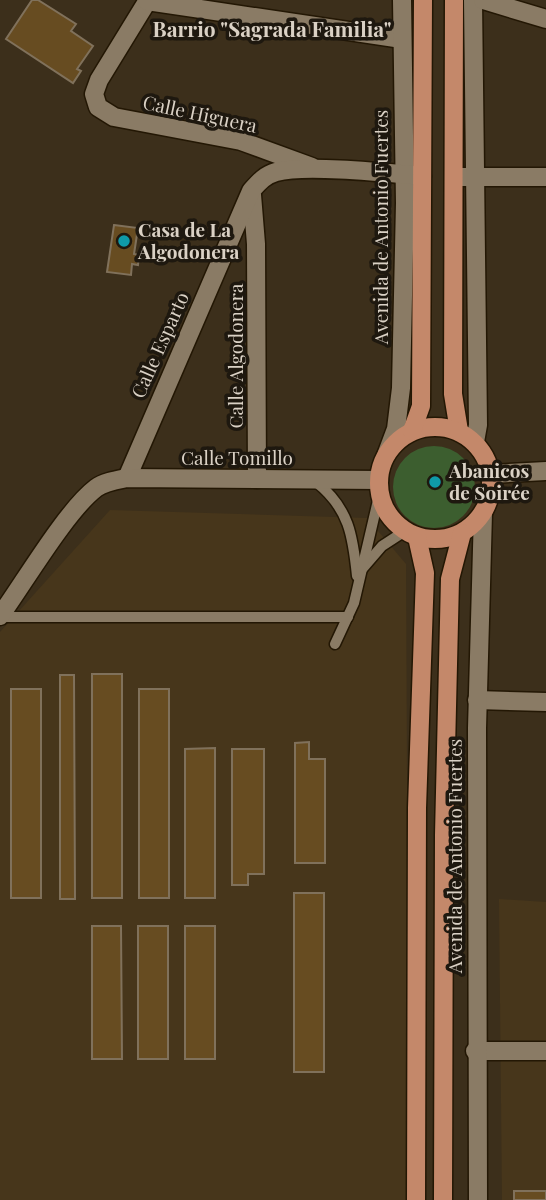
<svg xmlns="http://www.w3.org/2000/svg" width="546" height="1200" viewBox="0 0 546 1200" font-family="'Playfair Display',serif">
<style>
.built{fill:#47361b}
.green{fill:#3c5e2f}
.building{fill:#674c21;stroke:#80715b;stroke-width:2}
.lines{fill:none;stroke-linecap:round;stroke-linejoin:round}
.lane-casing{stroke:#231704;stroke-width:13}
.street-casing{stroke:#231704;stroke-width:21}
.primary-casing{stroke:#231704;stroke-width:21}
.lane{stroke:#8a7b65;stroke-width:10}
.street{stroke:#8a7b65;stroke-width:18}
.primary{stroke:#c4886a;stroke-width:18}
.culture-dot{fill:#0f9aa8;stroke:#1e180f;stroke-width:2.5}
.labels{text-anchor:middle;stroke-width:7;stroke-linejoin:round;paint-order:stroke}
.street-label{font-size:19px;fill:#dad1c5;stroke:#1e180f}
.poi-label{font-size:19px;font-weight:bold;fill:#dad1c5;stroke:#1e180f;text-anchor:start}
.neighbourhood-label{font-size:21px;font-weight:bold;fill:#dad1c5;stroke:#1e180f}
</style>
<rect width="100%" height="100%" fill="#3c2f1b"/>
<!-- built -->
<g class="built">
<polygon points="110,510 367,518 406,564 409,1200 0,1200 0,632"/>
<polygon points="499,899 546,902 546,1200 502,1200"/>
</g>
<!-- green -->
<circle class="green" cx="434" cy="487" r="41"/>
<!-- building -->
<g class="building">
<polygon points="32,0 38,0 76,24 71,31 93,46 77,69 81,71 73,83 6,39"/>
<polygon points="114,225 138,228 134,254 139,255 138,265 132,264 131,275 107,272"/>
<rect x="92" y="674" width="30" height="224"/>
<polygon points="60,675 74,675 75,899 60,899"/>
<rect x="11" y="689" width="30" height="209"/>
<rect x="139" y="689" width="30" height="209"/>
<polygon points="309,742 309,759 325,759 325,863 295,863 295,743"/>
<polygon points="215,748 215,898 185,898 185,749"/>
<polygon points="232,749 264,749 264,874 248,874 248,885 232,885"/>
<rect x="294" y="893" width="30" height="179"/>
<polygon points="92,926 121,926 122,1059 92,1059"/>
<rect x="138" y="926" width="30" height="133"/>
<rect x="185" y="926" width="30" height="133"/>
<rect x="514" y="1191" width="32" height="9"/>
</g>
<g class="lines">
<!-- lane casing -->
<g class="lane-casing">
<g id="lane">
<path d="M316,482C349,508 353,536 357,576"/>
<polyline points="363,568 382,546 405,531"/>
<polyline points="0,617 348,617"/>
<polyline points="335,644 354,603 379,496"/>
</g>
</g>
<!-- street casing -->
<g class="street-casing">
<g id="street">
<polyline points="148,0 99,80 94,94 98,107 114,117 241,141 312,167"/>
<polyline points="473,0 478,425 475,442"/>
<polyline points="483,0 546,19"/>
<polyline points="147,1 402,39"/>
<polyline points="462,177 546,177"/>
<polyline points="252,195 256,244 257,479"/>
<polyline points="387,453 396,429 401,388 405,203 402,0"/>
<polyline points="491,474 546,471"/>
<path d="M127,478L251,191C259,182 265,175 276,172C305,164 389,173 422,176"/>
<path d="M0,616C24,583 66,511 96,488C104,482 117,480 127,478L379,480"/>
<polyline points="477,700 546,702"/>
<polyline points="475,1051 546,1051"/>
<polyline points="478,1200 477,728 483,513"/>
</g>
</g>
<!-- primary casing -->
<g class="primary-casing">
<g id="primary">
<polyline points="454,0 453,394 459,431"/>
<circle cx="435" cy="483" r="56"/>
<polyline points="412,431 421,406 423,0"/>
<polyline points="416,1200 417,808 425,573 417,537"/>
<polyline points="443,1200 444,835 450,579 462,533"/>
</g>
</g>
<!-- lane -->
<use href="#lane" class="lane"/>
<!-- street -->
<use href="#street" class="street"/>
<!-- primary -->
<use href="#primary" class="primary"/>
</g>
<!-- markers -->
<g class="culture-dot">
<circle cx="124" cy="241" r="7"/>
<circle cx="435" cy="482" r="7"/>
</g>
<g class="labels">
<!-- street labels -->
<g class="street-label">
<text transform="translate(200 114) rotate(12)" y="7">Calle Higuera</text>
<text transform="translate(381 227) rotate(-90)" y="7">Avenida de Antonio Fuertes</text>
<text transform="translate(160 345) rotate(-66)" y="7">Calle Esparto</text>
<text transform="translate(236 356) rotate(-90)" y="7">Calle Algodonera</text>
<text x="237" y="465">Calle Tomillo</text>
<text transform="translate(455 856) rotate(-90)" y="7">Avenida de Antonio Fuertes</text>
</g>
<!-- poi labels -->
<g class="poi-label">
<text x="138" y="237">Casa de La<tspan x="138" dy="22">Algodonera</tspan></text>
<text x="449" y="478">Abanicos<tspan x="449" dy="22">de Soirée</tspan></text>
</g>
<!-- neighbourhood labels -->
<g class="neighbourhood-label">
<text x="272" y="37">Barrio "Sagrada Familia"</text>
</g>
</g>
</svg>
